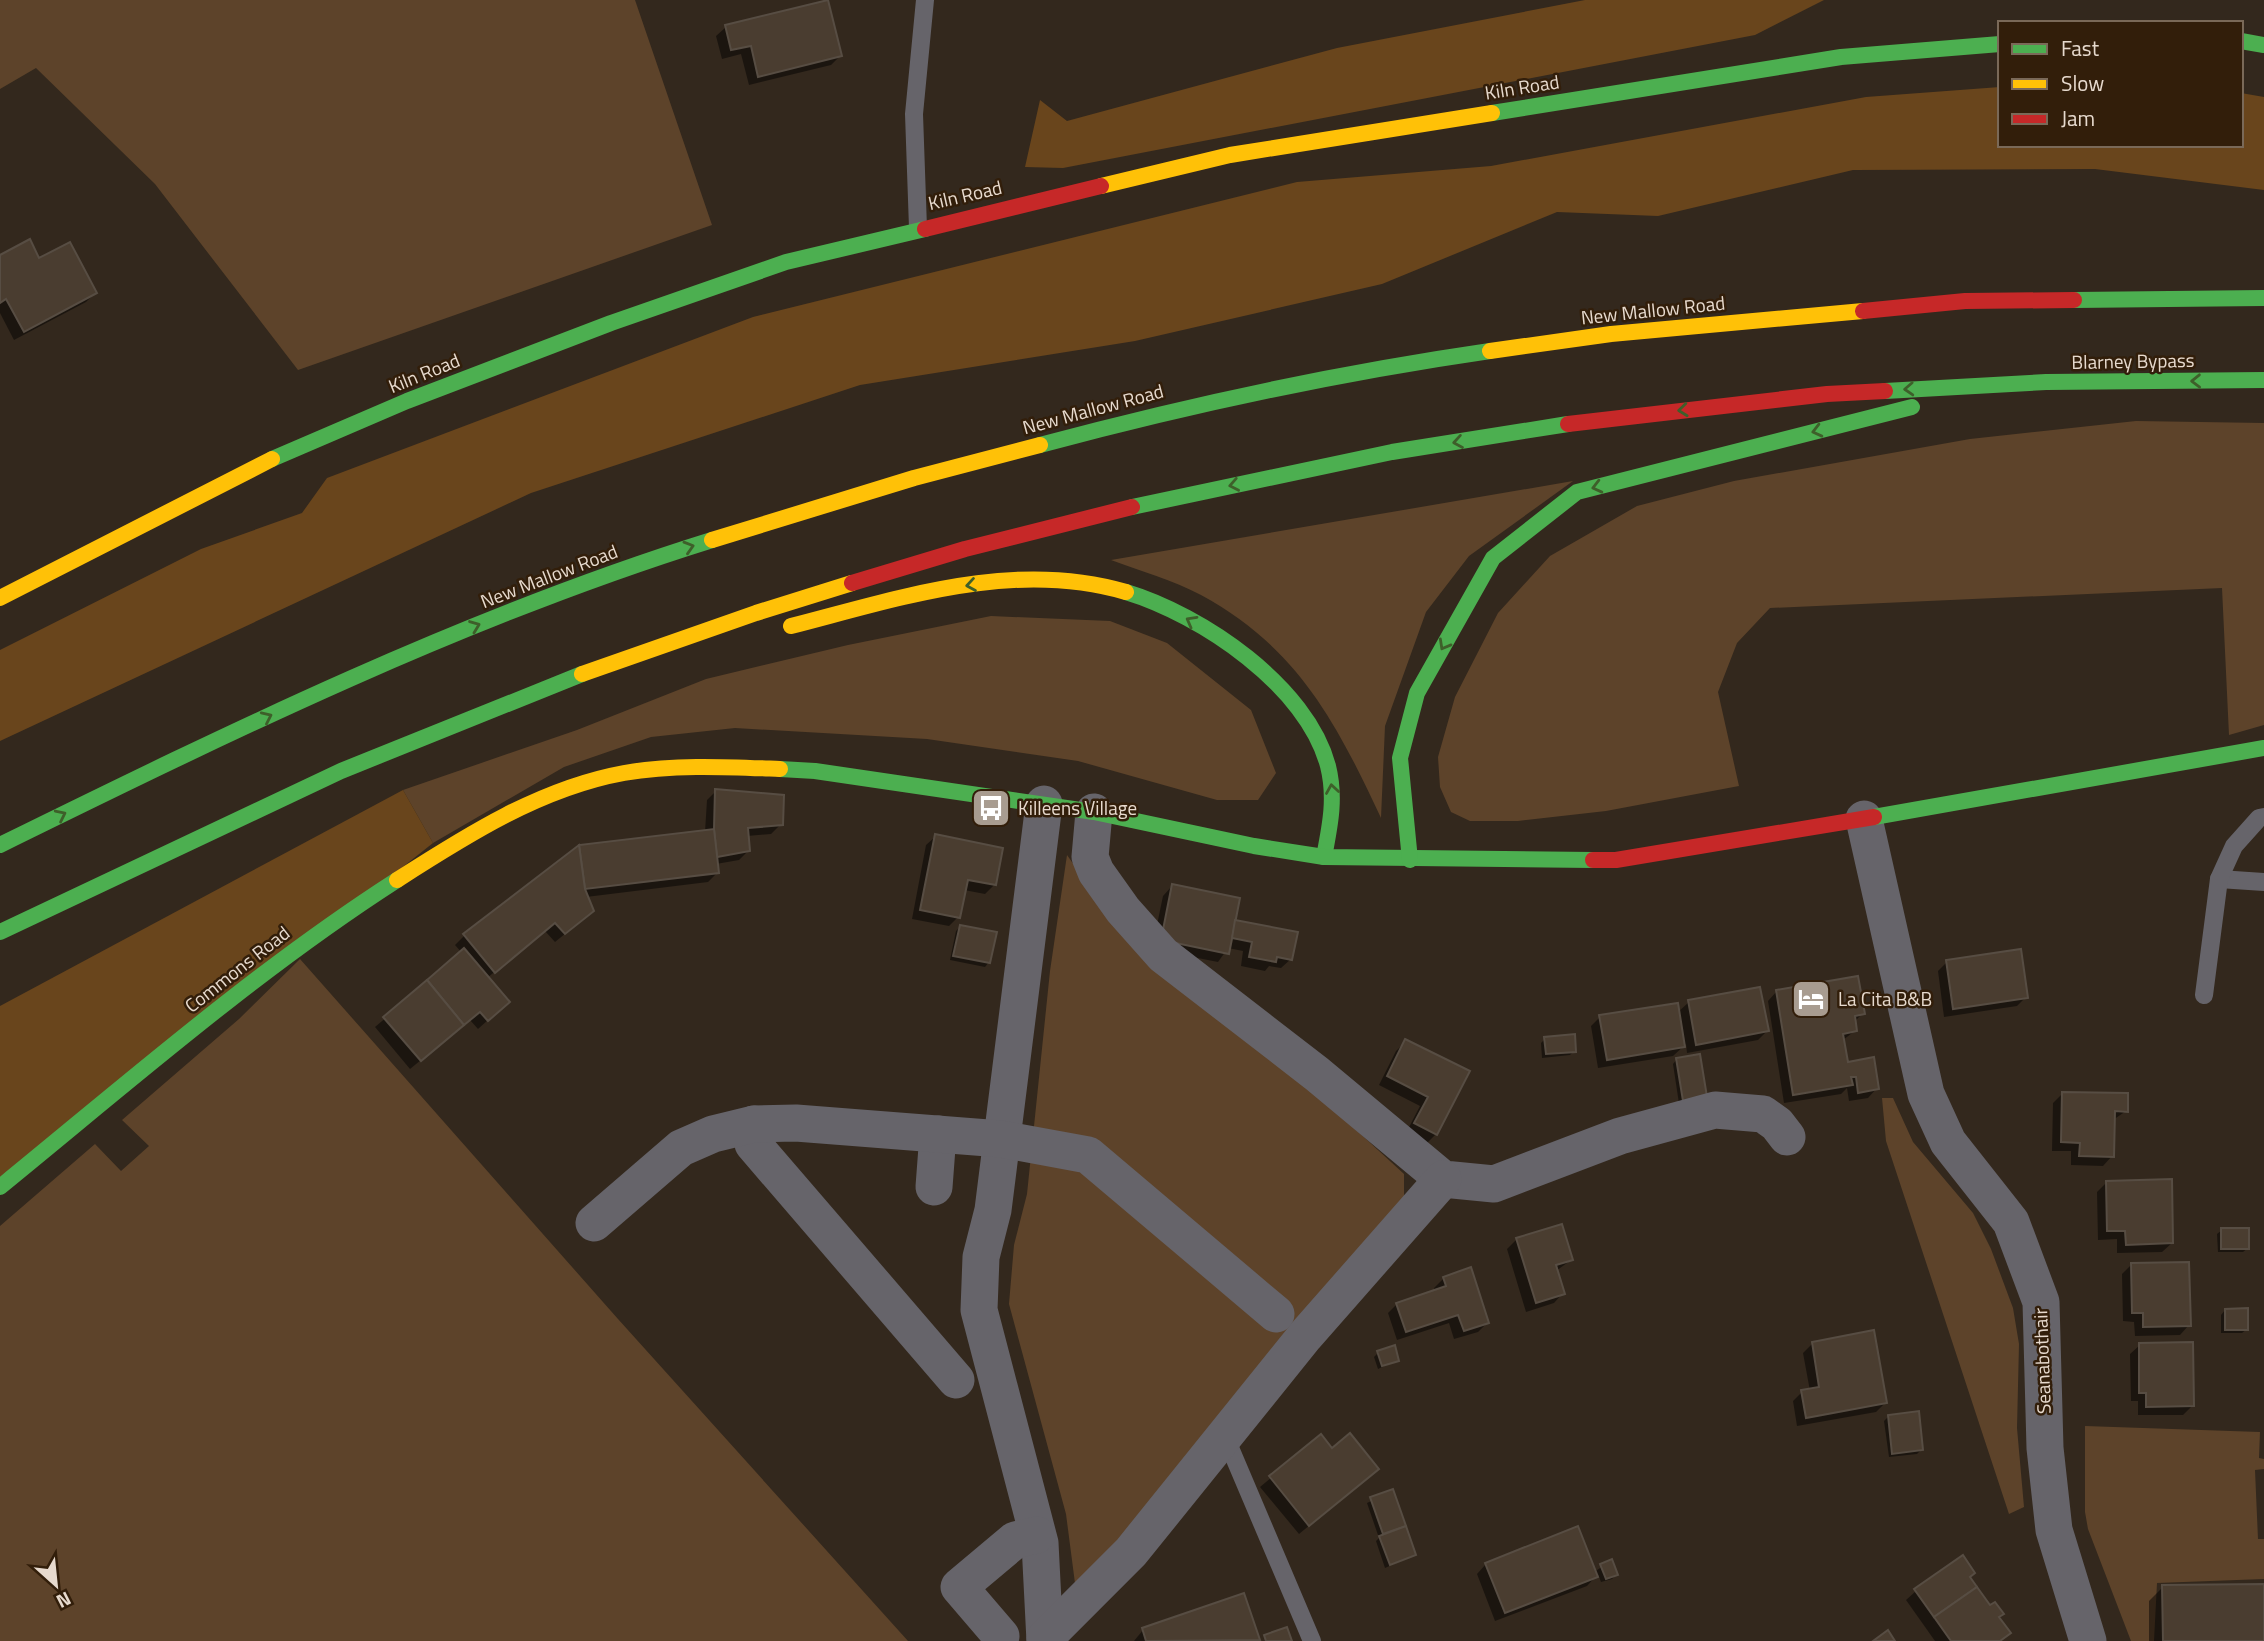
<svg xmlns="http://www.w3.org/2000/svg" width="2264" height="1641" viewBox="0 0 2264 1641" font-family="'Titillium Web',sans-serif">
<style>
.green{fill:#5d432a}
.forest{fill:#69451c}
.shadow{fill:#0007}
.building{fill:#4a3d30;stroke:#574d43;stroke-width:2}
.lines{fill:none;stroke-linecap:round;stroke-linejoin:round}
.lane{stroke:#66646a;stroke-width:18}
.street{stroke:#66646a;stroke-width:37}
.fast{stroke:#4caf50;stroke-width:16}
.slow{stroke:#ffc107;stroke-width:16}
.jam{stroke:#c62828;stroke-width:16}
.oneway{stroke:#3e5f2a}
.labels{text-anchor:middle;stroke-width:5;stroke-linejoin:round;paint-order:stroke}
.street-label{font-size:19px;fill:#e7dace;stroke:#321e0a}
.poi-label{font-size:19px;fill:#e7dace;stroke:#321e0a;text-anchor:start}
</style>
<rect width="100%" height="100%" fill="#33281d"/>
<!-- green -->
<g class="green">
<polygon points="0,0 635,0 712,225 298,370 155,184 36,68 0,89"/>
<polygon points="2136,421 2264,423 2264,725 2229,735 2222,588 1770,608 1737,643 1718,692 1739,786 1606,811 1518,821 1470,821 1451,812 1440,787 1438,757 1455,697 1498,613 1550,556 1637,506 1734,481 1970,439"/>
<path d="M1573,481L1469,556L1426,612L1385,726L1381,818C1336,722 1298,648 1201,595C1173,580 1140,571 1111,560Z"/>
<polygon points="991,616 1110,621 1167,643 1251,710 1276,773 1258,800 1217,800 1078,761 927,739 735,728 651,737 564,767 433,843 403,790 577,730 706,679 848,645"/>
<polygon points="1067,855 1084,879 1404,1174 1404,1202 1076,1591 1066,1514 1009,1304 1014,1245 1027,1194 1050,971"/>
<polygon points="300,959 618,1319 908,1641 0,1641 0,1226 95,1144 121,1171 149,1146 122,1120 239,1019"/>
<polygon points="1882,1098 1893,1098 1913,1142 1973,1213 1991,1249 2013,1308 2019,1344 2017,1428 2024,1507 2009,1514 1886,1141"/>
<polygon points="2085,1426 2260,1432 2259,1458 2264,1459 2264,1469 2255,1470 2258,1539 2264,1539 2264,1579 2157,1583 2154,1641 2131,1641 2088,1529 2085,1512"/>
</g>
<!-- forest -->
<g class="forest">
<polygon points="1585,0 1824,0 1755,35 1063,168 1025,167 1040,100 1067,121 1337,48"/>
<polygon points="2000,87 2000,145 2241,145 2241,93 2264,97 2264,190 2095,169 1853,170 1658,216 1557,212 1382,284 1135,341 860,385 531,493 0,741 0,650 201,549 302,513 327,478 753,317 1297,182 1491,166 1866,97"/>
<polygon points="403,790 433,843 0,1187 0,1006"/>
</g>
<!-- shadow -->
<g class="shadow">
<polygon points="726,27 840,56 831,65 749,85 741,54 722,59 716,36"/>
<polygon points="0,257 39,260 95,293 86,302 14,340 0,313"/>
<polygon points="716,791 781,824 771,834 747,836 748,851 739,860 716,864 718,872 708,882 586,897 582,920 555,942 545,931 487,978 498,1011 478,1029 470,1020 410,1069 375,1027 462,953 455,945 464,936 705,832 707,800"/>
<polygon points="936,836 994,885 985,894 964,890 958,917 949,926 912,919 926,845"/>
<polygon points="1172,886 1233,922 1291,959 1281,968 1269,966 1265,971 1241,966 1243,951 1228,948 1218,962 1152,949 1163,896"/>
<polygon points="960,927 989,962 985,967 950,960 956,931"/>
<polygon points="1947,962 2026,997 2017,1006 1944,1017 1938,971"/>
<polygon points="1777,991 1863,1013 1854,1022 1856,1030 1843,1040 1846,1064 1877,1088 1868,1098 1849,1101 1847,1088 1841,1094 1784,1103 1768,1001"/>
<polygon points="1689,1002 1767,1031 1758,1040 1687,1053 1686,1044 1673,1056 1598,1068 1591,1026 1600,1017 1677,1013"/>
<polygon points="1545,1039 1574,1051 1570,1055 1542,1058 1541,1043"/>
<polygon points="1406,1041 1467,1072 1436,1134 1426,1144 1406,1133 1420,1106 1379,1085 1396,1051"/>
<polygon points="1699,1056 1680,1110 1673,1064 1677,1059"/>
<polygon points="2062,1094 2126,1111 2113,1120 2112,1156 2103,1166 2071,1165 2071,1151 2052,1151 2053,1103"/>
<polygon points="2106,1183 2172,1243 2162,1252 2117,1253 2117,1239 2098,1240 2097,1192"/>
<polygon points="2222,1230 2248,1248 2243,1252 2218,1252 2217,1234"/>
<polygon points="1517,1239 1571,1260 1556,1271 1563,1293 1554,1303 1526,1312 1507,1249"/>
<polygon points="2131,1265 2189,1325 2180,1335 2135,1336 2134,1322 2123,1321 2122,1274"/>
<polygon points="1444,1278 1487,1323 1478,1332 1454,1339 1449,1323 1397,1340 1388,1313 1397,1304 1435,1291 1434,1288"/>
<polygon points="2225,1310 2247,1329 2242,1333 2221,1333 2221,1315"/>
<polygon points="1813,1343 1885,1403 1876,1412 1797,1426 1793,1401 1802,1392 1810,1391 1803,1353"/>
<polygon points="2140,1345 2192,1406 2183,1415 2138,1415 2138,1401 2131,1401 2130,1354"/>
<polygon points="1378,1353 1397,1360 1378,1369 1374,1357"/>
<polygon points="1889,1416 1922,1449 1917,1454 1889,1457 1884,1421"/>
<polygon points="1321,1436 1332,1450 1367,1478 1299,1534 1260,1487"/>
<polygon points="1392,1491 1414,1555 1385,1568 1376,1541 1379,1538 1367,1503"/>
<polygon points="1611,1561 1616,1575 1612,1579 1601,1582 1598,1574 1587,1586 1495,1621 1477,1574 1486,1564 1594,1572"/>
<polygon points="1969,1577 2009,1633 2001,1641 1935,1641 1906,1600 1916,1591"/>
<polygon points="2264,1585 2264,1641 2149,1641 2149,1601 2163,1587"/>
<polygon points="1143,1630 1258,1640 1134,1641"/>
</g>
<!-- building -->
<g class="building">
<polygon points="828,0 842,56 758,77 751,46 731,50 725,25"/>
<polygon points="30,239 39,258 70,242 97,293 24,332 6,299 0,303 0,255"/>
<polygon points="715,789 784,795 783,825 748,828 750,851 717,857 714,829"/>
<polygon points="714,829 719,873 585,889 579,845"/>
<polygon points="935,834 1003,848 996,885 968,880 960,918 920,910"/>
<polygon points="579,845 585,889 594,911 565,934 555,923 495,973 463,934"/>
<polygon points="1172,884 1240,898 1229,954 1161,940"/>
<polygon points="1235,920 1298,932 1292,960 1277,957 1276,962 1249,957 1252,942 1232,938"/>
<polygon points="960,925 997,932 990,963 953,956"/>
<polygon points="464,948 510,1002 488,1021 480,1012 464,1025 427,980"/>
<polygon points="2021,949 2028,998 1953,1009 1946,960"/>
<polygon points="1858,976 1865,1014 1855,1016 1857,1031 1843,1034 1848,1062 1874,1057 1879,1089 1858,1093 1856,1077 1851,1077 1853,1085 1793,1095 1776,990"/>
<polygon points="427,980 464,1025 421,1061 383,1017"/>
<polygon points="1760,987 1769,1031 1696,1045 1688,1000"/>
<polygon points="1678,1003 1685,1047 1607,1060 1599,1015"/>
<polygon points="1575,1034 1576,1052 1546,1054 1544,1037"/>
<polygon points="1405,1039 1470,1071 1437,1135 1414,1123 1428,1097 1387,1076"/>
<polygon points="1700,1054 1708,1103 1684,1107 1676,1058"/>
<polygon points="2062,1092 2128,1093 2128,1112 2115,1111 2114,1157 2079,1156 2080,1143 2061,1142"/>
<polygon points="2172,1179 2173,1243 2126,1245 2125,1231 2107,1231 2106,1181"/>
<polygon points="1562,1224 1573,1260 1556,1265 1565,1294 1536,1303 1516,1238"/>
<rect x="2221" y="1228" width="28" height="21"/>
<polygon points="2189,1262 2191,1326 2143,1327 2143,1313 2132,1313 2131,1263"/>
<polygon points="1471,1267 1489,1323 1464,1331 1458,1315 1406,1332 1396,1303 1446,1286 1443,1277"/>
<polygon points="2248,1308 2248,1330 2225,1330 2225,1309"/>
<polygon points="1874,1330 1887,1403 1806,1418 1801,1390 1819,1387 1812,1342"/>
<polygon points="2193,1342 2194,1406 2146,1407 2146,1393 2139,1393 2139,1343"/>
<polygon points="1395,1345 1399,1361 1382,1366 1377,1351"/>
<polygon points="1919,1411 1923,1450 1892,1454 1888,1415"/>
<polygon points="1350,1433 1379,1469 1309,1526 1269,1476 1321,1434 1332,1448"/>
<polygon points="1393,1489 1406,1526 1383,1534 1370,1497"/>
<polygon points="1406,1526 1416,1555 1390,1565 1379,1536"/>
<polygon points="1578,1526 1598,1577 1505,1613 1485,1563"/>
<polygon points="1963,1555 1975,1573 1970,1577 1977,1587 1934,1617 1914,1589"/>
<polygon points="1612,1559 1618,1575 1606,1579 1600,1564"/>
<polygon points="2264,1584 2264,1641 2163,1641 2162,1585"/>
<polygon points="1977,1587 1990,1605 1995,1602 2004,1614 1999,1617 2011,1633 2000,1641 1951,1641 1934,1617"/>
<polygon points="1244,1593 1260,1640 1146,1641 1142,1628"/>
<polygon points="1287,1627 1292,1641 1266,1641 1264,1635"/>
<polygon points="1888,1630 1895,1641 1873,1641"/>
</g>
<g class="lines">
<!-- lane -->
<g class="lane">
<polyline points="918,228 914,114 925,0"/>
<polyline points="2219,879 2264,882"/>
<polyline points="2204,995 2219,879 2234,846 2259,818 2264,817"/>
<polyline points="1225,1436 1312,1641"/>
</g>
<!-- street -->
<g class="street">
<polyline points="1044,804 993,1210 981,1257 979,1310 1040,1543 1045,1641"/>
<polyline points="1094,812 1090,857 1096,872 1123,910 1163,955 1317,1074 1443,1179 1494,1184 1620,1136 1715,1110 1763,1114 1777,1124 1787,1137"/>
<polyline points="1864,819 1926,1094 1948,1142 2011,1222 2041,1302 2045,1448 2054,1530 2088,1641"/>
<polyline points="754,1124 753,1144 956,1380"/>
<polyline points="934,1187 938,1134"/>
<polyline points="594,1223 681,1148 713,1134 754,1124 796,1123 1001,1139 1088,1155 1276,1314"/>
<polyline points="1001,1636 959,1587 1015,1540 1037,1535"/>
<polyline points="1045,1638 1131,1552 1305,1336 1443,1179"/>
</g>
<!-- fast -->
<g class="fast">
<polyline points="2241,41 2264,45"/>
<polyline points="1492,113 1841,57 2000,44"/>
<polyline points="2074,300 2264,298"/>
<polyline points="1885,391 2046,382 2264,380"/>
<path d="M1040,445C1189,405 1338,373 1490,351"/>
<polyline points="272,459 407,401 611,323 786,262 925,229"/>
<polyline points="1132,507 1392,452 1568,424"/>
<path d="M1126,592C1202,615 1307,686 1328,766C1336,798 1330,826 1324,857"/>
<polyline points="780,769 815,771 1094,812 1254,846 1324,857 1593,860"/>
<polyline points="1874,817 2264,748"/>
<path d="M0,845C232,731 465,617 712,540"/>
<polyline points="1410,860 1400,758 1417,693 1493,558 1577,492 1912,407"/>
<polyline points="0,932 341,771 582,674"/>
<path d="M0,1187C130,1081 257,970 397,880"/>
</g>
<!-- slow -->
<g class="slow">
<polyline points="1101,186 1230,155 1492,113"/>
<polyline points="1490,351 1611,334 1863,311"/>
<polyline points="712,540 914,478 1040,445"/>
<polyline points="0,598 272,459"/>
<path d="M791,626C900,598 1014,559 1126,592"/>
<polyline points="582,674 756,613 852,583"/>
<path d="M397,880C467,835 541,788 624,773C674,764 729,767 780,769"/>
</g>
<!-- jam -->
<g class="jam">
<polyline points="925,229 1101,186"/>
<polyline points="1863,311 1965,301 2074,300"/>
<polyline points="1568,424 1827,394 1885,391"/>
<polyline points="852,583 965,549 1132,507"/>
<polyline points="1593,860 1616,860 1874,817"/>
</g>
</g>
<!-- one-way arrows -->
<defs><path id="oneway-chevron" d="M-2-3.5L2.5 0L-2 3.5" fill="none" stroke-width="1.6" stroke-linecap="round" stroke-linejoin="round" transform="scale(1.75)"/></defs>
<g class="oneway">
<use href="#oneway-chevron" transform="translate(2196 381) rotate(179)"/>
<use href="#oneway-chevron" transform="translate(1909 389) rotate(177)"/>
<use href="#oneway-chevron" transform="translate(1683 410) rotate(174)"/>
<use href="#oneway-chevron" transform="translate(1817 431) rotate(166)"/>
<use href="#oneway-chevron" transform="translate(1458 442) rotate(170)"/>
<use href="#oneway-chevron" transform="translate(1234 485) rotate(169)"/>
<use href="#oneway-chevron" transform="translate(1597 487) rotate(166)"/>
<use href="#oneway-chevron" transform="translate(689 547) rotate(-17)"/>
<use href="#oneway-chevron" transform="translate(971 585) rotate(171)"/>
<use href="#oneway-chevron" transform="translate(1191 621) rotate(-151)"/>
<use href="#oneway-chevron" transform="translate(475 626) rotate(-21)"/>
<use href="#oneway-chevron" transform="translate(1444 645) rotate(119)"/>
<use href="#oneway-chevron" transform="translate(267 717) rotate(-25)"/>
<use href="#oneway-chevron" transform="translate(1332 789) rotate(-99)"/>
<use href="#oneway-chevron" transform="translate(61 815) rotate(-26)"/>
</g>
<!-- icons -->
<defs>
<g id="bus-square" transform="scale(2.0125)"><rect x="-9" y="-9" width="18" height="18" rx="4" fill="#a89c90" stroke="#321e0a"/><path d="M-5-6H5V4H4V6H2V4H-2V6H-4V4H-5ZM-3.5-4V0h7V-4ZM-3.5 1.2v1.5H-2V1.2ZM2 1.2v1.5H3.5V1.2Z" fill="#fff"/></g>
<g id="hotel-square" transform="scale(2.0125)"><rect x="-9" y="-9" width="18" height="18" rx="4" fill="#a89c90" stroke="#321e0a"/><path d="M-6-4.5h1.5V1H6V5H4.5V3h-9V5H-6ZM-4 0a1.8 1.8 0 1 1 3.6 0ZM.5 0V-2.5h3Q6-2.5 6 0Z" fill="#fff"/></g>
</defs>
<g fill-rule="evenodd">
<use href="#bus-square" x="991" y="808"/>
<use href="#hotel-square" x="1811" y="999"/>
</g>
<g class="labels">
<!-- street labels -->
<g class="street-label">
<text transform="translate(1522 87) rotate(-9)" y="7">Kiln Road</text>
<text transform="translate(965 195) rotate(-13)" y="7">Kiln Road</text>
<text transform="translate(1653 310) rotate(-6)" y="7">New Mallow Road</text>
<text transform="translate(2133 361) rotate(-1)" y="7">Blarney Bypass</text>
<text transform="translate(424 373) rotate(-22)" y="7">Kiln Road</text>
<text transform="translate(1093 409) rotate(-15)" y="7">New Mallow Road</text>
<text transform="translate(549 576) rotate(-21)" y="7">New Mallow Road</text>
<text transform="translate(237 969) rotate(-38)" y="7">Commons Road</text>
<text transform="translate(2042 1361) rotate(-92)" y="7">Seanabothair</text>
</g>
<!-- poi labels -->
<g class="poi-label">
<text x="1018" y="815">Killeens Village</text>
<text x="1838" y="1006">La Cita B&amp;B</text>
</g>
</g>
<!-- legend -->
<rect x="1998" y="21" width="245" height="126" fill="#321e0a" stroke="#7a6958" stroke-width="2"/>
<rect x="2012" y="44" width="35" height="10" fill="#4caf50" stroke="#7a6958" stroke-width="2"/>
<text x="2061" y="56" font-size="21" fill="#e7dace">Fast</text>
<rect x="2012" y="79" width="35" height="10" fill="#ffc107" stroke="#7a6958" stroke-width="2"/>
<text x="2061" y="91" font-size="21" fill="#e7dace">Slow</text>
<rect x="2012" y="114" width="35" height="10" fill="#c62828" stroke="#7a6958" stroke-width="2"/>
<text x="2061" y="126" font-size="21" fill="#e7dace">Jam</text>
<!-- north arrow -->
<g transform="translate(56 1585) rotate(153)" stroke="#321e0a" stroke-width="5" paint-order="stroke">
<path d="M0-5L12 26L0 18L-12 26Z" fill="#e7dace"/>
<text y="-10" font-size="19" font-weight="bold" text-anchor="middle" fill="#e7dace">N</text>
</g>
</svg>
